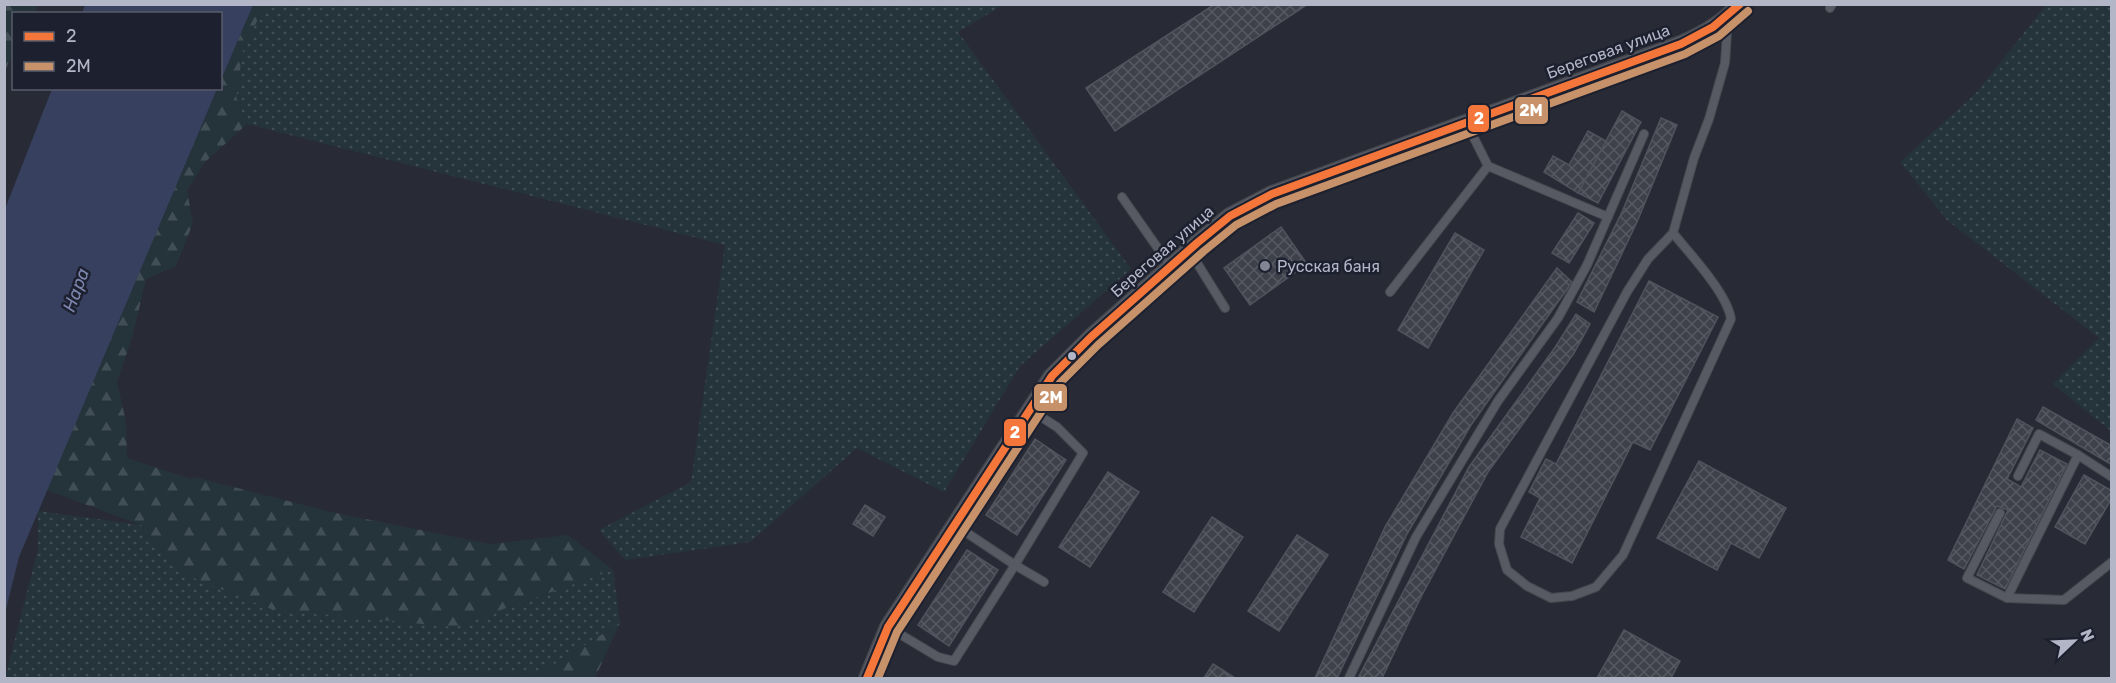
<svg xmlns="http://www.w3.org/2000/svg" width="2116" height="683" viewBox="0 0 2116 683" font-family="Rubik,sans-serif">
<style>
.grass{fill:url(#grass-dots)}
.forest{fill:url(#forest-firs)}
.water{fill:#37405f}
.building{fill:url(#building-cross-hatch);stroke:#50535d;stroke-width:1.5}
.lines{fill:none;stroke-linecap:round;stroke-linejoin:round}
.service-casing{stroke:#46484f;stroke-width:10}
.minor-casing{stroke:#46484f;stroke-width:18}
.service{stroke:#585a63;stroke-width:8}
.minor{stroke:#585a63;stroke-width:15}
.bus-1-casing{stroke:#1c202f;stroke-width:12}
.bus-2-casing{stroke:#1c202f;stroke-width:12}
.bus-1{stroke:#f5763a;stroke-width:8}
.bus-2{stroke:#c7916a;stroke-width:8}
.poi-dot{fill:#828593;stroke:#1c202f;stroke-width:2}
.bus-dot{fill:#b2b6c6;stroke:#1c202f;stroke-width:2}
.labels{text-anchor:middle;stroke-width:5;stroke-linejoin:round;paint-order:stroke}
.street-label{font-size:16px;fill:#b2b6c6;stroke:#1c202f}
.poi-label{font-size:16px;fill:#b2b6c6;stroke:#1c202f;text-anchor:start}
.water-label{font-size:18px;font-style:italic;fill:#7c86ad;stroke:#1c202f}
.line-badge{stroke:#1c202f;stroke-width:2}
.badge-label{font-size:16px;text-anchor:middle;font-weight:bold;fill:#fff}
</style>
<defs>
<pattern id="grass-dots" width="8" height="8" patternUnits="userSpaceOnUse" patternTransform="scale(1.5)"><rect width="8" height="8" fill="#25333a"/><path d="M2 2h.1M6 6h.1" fill="none" stroke="#424e55" stroke-width="1.8" stroke-linecap="round"/></pattern>
<pattern id="forest-firs" width="22" height="20" patternUnits="userSpaceOnUse" patternTransform="scale(1.5)"><rect width="22" height="20" fill="#25333a"/><path d="M5 1l3.5 6h-7zM16 11l3.5 6h-7z" fill="#424e55"/></pattern>
<pattern id="building-cross-hatch" width="8" height="8" patternUnits="userSpaceOnUse" patternTransform="scale(1.5)"><rect width="8" height="8" fill="#3e414a"/><path d="M0 0l8 8M0 8l8-8" fill="none" stroke="#585a63"/></pattern>
</defs>
<rect width="100%" height="100%" fill="#282b35"/>
<!-- grass -->
<g class="grass">
<polygon points="2047,4 2111,5 2111,431 2053,384 2099,338 1947,220 1900,162 1976,93"/>
<polygon points="265,5 1003,5 958,32 1131,269 1020,366 944,492 857,448 750,542 625,560 599,530 691,482 725,245 247,124 236,97 243,49"/>
<polygon points="38,511 141,525 181,573 453,627 613,570 620,623 539,674 421,673 416,678 5,678 38,549"/>
</g>
<!-- forest -->
<g class="forest">
<polygon points="5,4 38,5 34,13 14,14 13,53 5,71"/>
<polygon points="253,5 265,5 243,49 236,97 247,124 204,163 187,191 193,223 176,266 146,279 133,334 117,382 126,422 127,458 191,479 194,477 331,512 490,544 568,535 613,570 453,627 271,609 181,573 141,525 47,490 217,89 220,88 221,80"/>
<polygon points="620,623 595,678 416,678 421,673 539,674"/>
</g>
<!-- water -->
<g class="water">
<polygon points="85,5 85,4 253,5 221,80 220,14 82,13"/>
<polygon points="52,89 217,89 19,557 5,613 5,209"/>
</g>
<!-- building -->
<g class="building">
<polygon points="1215,4 1308,4 1115,131 1086,88"/>
<polygon points="1622,111 1641,122 1598,203 1578,193"/>
<polygon points="1661,118 1677,125 1637,222 1594,312 1577,302 1622,212"/>
<polygon points="1588,131 1606,141 1578,193 1544,172 1553,156 1569,165"/>
<polygon points="1578,213 1594,223 1569,263 1552,253"/>
<polygon points="1281,227 1307,264 1250,305 1224,268"/>
<polygon points="1455,233 1484,250 1428,348 1398,330"/>
<polygon points="1557,268 1572,282 1471,425 1407,534 1337,678 1315,678 1385,527 1453,413"/>
<polygon points="1649,281 1718,317 1650,450 1633,442 1572,563 1521,537 1540,498 1529,492 1546,459 1556,464"/>
<polygon points="1576,314 1590,324 1574,353 1488,472 1421,597 1382,678 1358,678 1469,467 1556,346"/>
<polygon points="2043,407 2112,446 2112,465 2036,420"/>
<polygon points="2017,419 2033,428 2007,479 2021,487 2040,450 2067,464 2005,589 1977,575 2008,510 1997,506 1964,569 1948,560"/>
<polygon points="1035,439 1066,460 1017,535 986,515"/>
<polygon points="1699,461 1786,508 1759,558 1731,543 1717,570 1657,538"/>
<polygon points="1108,472 1139,492 1090,567 1059,547"/>
<polygon points="2084,475 2112,491 2112,498 2085,544 2055,527"/>
<polygon points="865,505 885,517 873,536 853,524"/>
<polygon points="1212,517 1243,537 1194,612 1163,592"/>
<polygon points="1297,535 1328,555 1279,631 1248,611"/>
<polygon points="967,550 998,570 949,646 918,625"/>
<polygon points="1624,630 1680,661 1671,678 1597,678"/>
<polygon points="1213,664 1235,678 1204,678"/>
</g>
<g class="lines">
<!-- service casing -->
<g class="service-casing">
<g id="service">
<polyline points="1830,8 1832,4"/>
<polyline points="1466,122 1488,166 1608,217"/>
<polyline points="1122,197 1171,267"/>
<path d="M1673,233C1690,254 1727,293 1731,319L1623,555L1596,587L1572,596L1551,598L1527,586L1507,570L1499,544L1500,529L1627,292L1648,259L1673,233L1694,158L1709,119L1725,63L1728,18"/>
<polyline points="1189,250 1225,308"/>
<polyline points="1390,292 1488,166"/>
<polyline points="2018,476 2039,434 2078,455 2112,477"/>
<polyline points="2000,513 1967,578 2007,598 2064,600 2112,562"/>
<polyline points="955,525 1015,565 1083,453 1057,427 1030,410"/>
<polyline points="2007,598 2078,455"/>
<polyline points="888,627 938,657 954,661 1015,565 1044,582"/>
<polyline points="1349,678 1416,537 1498,401 1558,318 1587,265 1644,134"/>
</g>
</g>
<!-- minor casing -->
<g class="minor-casing">
<path id="minor" d="M867,678L888,627L1052,376L1091,337L1197,243L1230,216L1272,194L1681,44C1704,34 1723,23 1740,4"/>
</g>
<!-- service -->
<use href="#service" class="service"/>
<!-- minor -->
<use href="#minor" class="minor"/>
<!-- bus-1 casing -->
<g class="bus-1-casing">
<polyline id="bus-1" points="867,678 888,627 1052,376 1091,337 1197,243 1230,216 1272,194 1681,44 1713,27 1740,4"/>
</g>
<!-- bus-2 casing -->
<g class="bus-2-casing">
<polyline id="bus-2" points="878,678 897,632 1060,383 1098,345 1204,251 1236,225 1276,204 1685,54 1719,36 1748,11"/>
</g>
<!-- bus-1 -->
<use href="#bus-1" class="bus-1"/>
<!-- bus-2 -->
<use href="#bus-2" class="bus-2"/>
</g>
<!-- markers -->
<circle class="poi-dot" cx="1265" cy="266" r="6"/>
<circle class="bus-dot" cx="1072" cy="356" r="5"/>
<g class="labels">
<!-- street labels -->
<g class="street-label">
<text transform="translate(1608 51) rotate(-20)" y="6">Береговая улица</text>
<text transform="translate(1162 251) rotate(-41)" y="6">Береговая улица</text>
</g>
<!-- poi labels -->
<g class="poi-label">
<text x="1277" y="272">Русская баня</text>
</g>
<!-- water labels -->
<g class="water-label">
<text transform="translate(76 290) rotate(-70)" y="6">Нара</text>
</g>
</g>
<g class="line-badge">
<rect x="1514" y="96" width="35" height="29" rx="6" fill="#c7916a"/>
<rect x="1467" y="104" width="23" height="29" rx="6" fill="#f5763a"/>
<rect x="1033" y="383" width="35" height="29" rx="6" fill="#c7916a"/>
<rect x="1003" y="418" width="24" height="29" rx="6" fill="#f5763a"/>
</g>
<g class="badge-label">
<text x="1531" y="116">2М</text>
<text x="1479" y="124">2</text>
<text x="1051" y="403">2М</text>
<text x="1015" y="438">2</text>
</g>
<!-- border -->
<rect width="2116" height="683" fill="none" stroke="#b2b6c6" stroke-width="12"/>
<!-- legend -->
<rect x="12" y="12" width="210" height="78" fill="#1c202f" stroke="#585c6b" stroke-width="1.5"/>
<rect x="24" y="32" width="30" height="9" fill="#f5763a" stroke="#585c6b" stroke-width="1.5"/>
<text x="66" y="42" font-size="18" fill="#b2b6c6">2</text>
<rect x="24" y="62" width="30" height="9" fill="#c7916a" stroke="#585c6b" stroke-width="1.5"/>
<text x="66" y="72" font-size="18" fill="#b2b6c6">2М</text>
<!-- north arrow -->
<g transform="translate(2074 641) rotate(67)" stroke="#1c202f" stroke-width="4.5" paint-order="stroke">
<path d="M0-4.5L10 22L0 15L-10 22Z" fill="#b2b6c6"/>
<text y="-9" font-size="16" font-weight="bold" text-anchor="middle" fill="#b2b6c6">N</text>
</g>
</svg>
